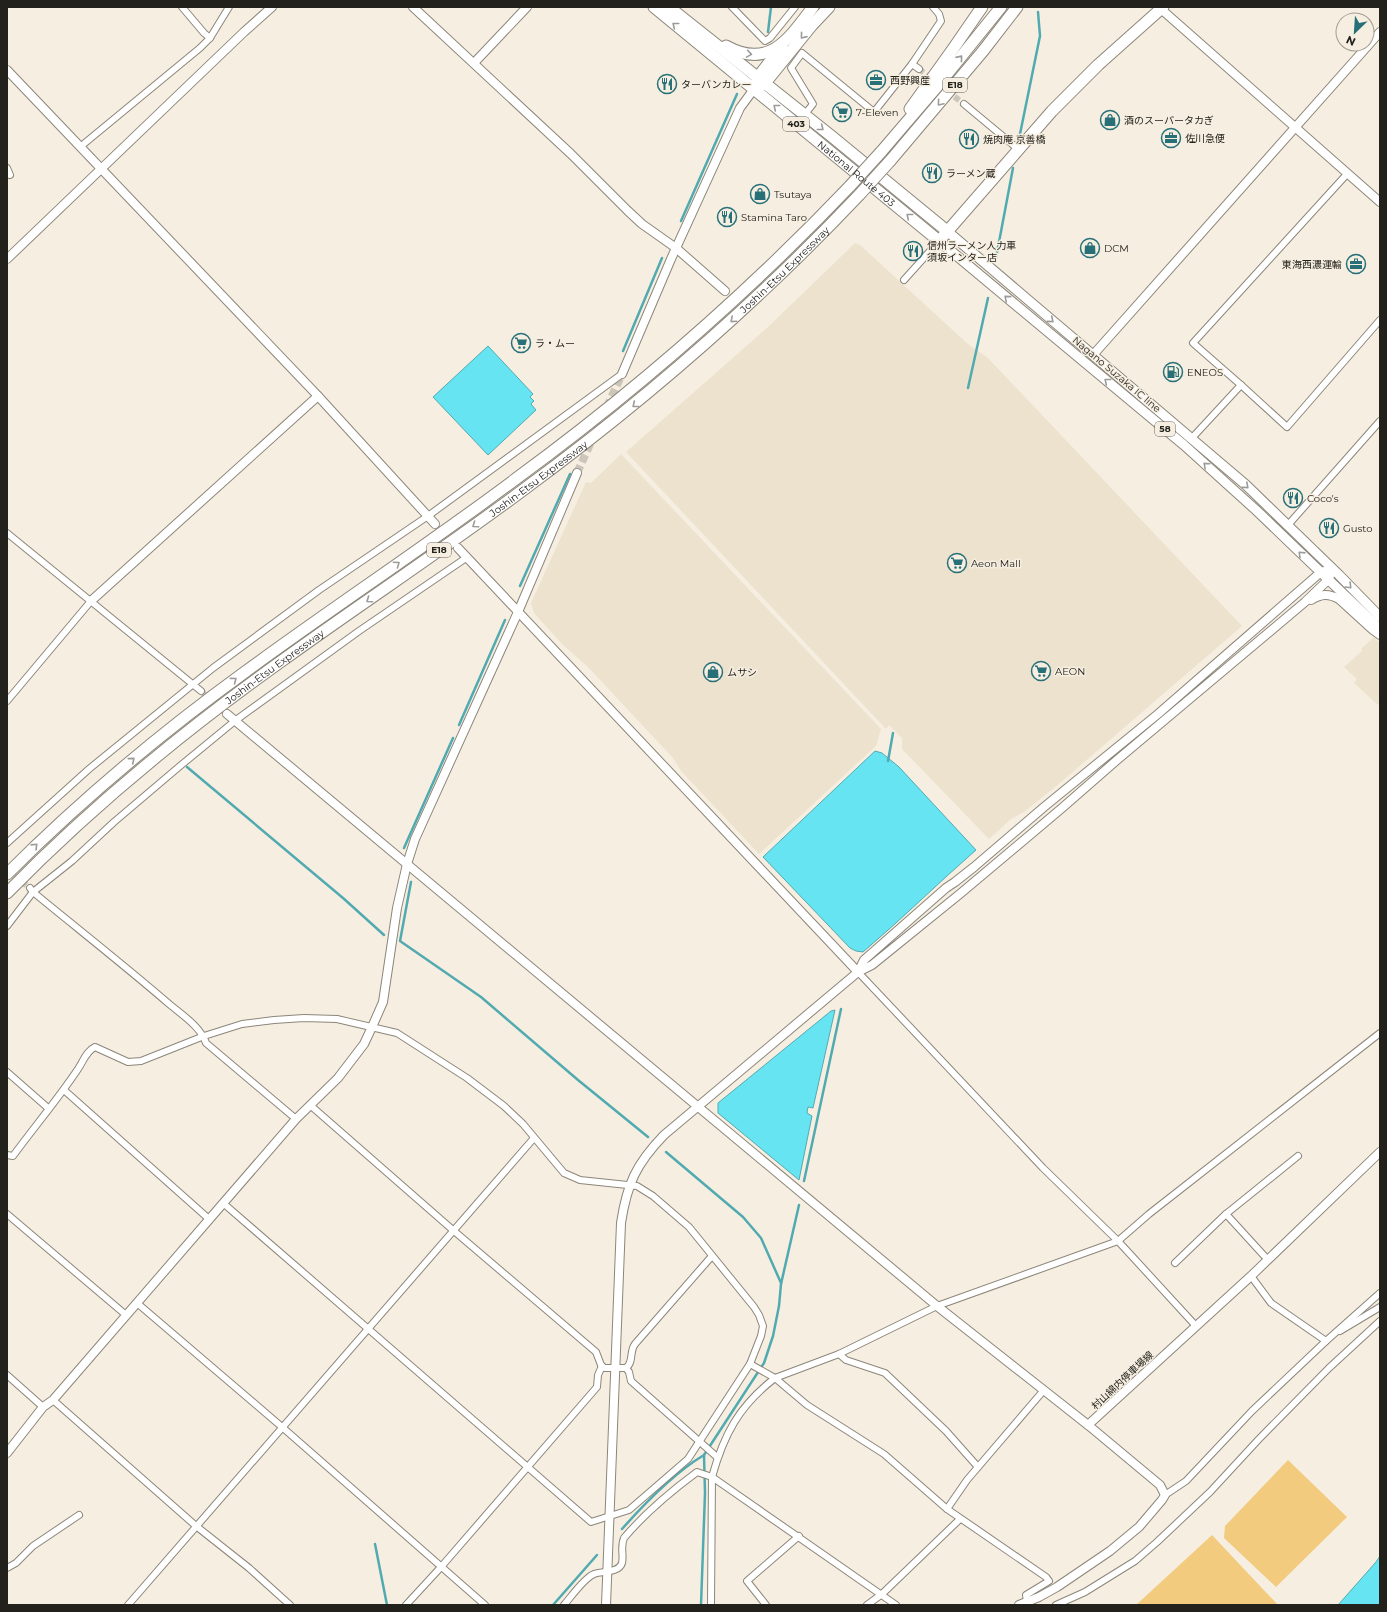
<svg xmlns="http://www.w3.org/2000/svg" width="1387" height="1612" viewBox="0 0 1387 1612" font-family="Montserrat,'Noto Sans JP',sans-serif">
<style>
.built{fill:#ede2ce}
.green{fill:#f2cb7f}
.water{fill:#66e4f1;stroke:#52aab1}
.lines{fill:none;stroke-linecap:round;stroke-linejoin:round}
.stream{stroke:#52aab1;stroke-width:2.5}
.street-tunnel{stroke:#ccc6ba;stroke-width:6;stroke-dasharray:6 3;stroke-linecap:butt}
.secondary-tunnel{stroke:#ccc6ba;stroke-width:8;stroke-dasharray:8 4;stroke-linecap:butt}
.street-casing{stroke:#8c867a;stroke-width:8}
.secondary-casing{stroke:#8c867a;stroke-width:10}
.primary-casing{stroke:#8c867a;stroke-width:11}
.highway-casing{stroke:#8c867a;stroke-width:13}
.street{stroke:#fff;stroke-width:6}
.secondary{stroke:#fff;stroke-width:8}
.primary{stroke:#fff;stroke-width:9}
.highway{stroke:#fff;stroke-width:11}
.highway-bridge-casing{stroke:#8c867a;stroke-width:13;stroke-linecap:butt}
.highway-bridge{stroke:#fff;stroke-width:11}
.oneway{stroke:#9c9b99}
.labels{text-anchor:middle;stroke-width:3;stroke-linejoin:round;paint-order:stroke}
.shield{fill:#f6efe1;stroke:#625f57;stroke-width:1}
.shield-label{font-size:9px;font-weight:bold;fill:#23211c}
.poi-label{font-size:10px;fill:#23211c;stroke:#f6efe1;text-anchor:start}
.street-label{font-size:10px;fill:#23211c;stroke:#f6efe1}
</style>
<rect width="100%" height="100%" fill="#f6efe1"/>
<!-- built -->
<g class="built">
<polygon points="855,243 860,245 969,345 987,357 1242,626 1060,783 1024,812 1011,819 989,839 902,749 902,738 889,725 886,729 626,452 768,327"/>
<polygon points="621,454 881,729 876,746 759,854 681,771 673,758 587,666 563,645 534,613 531,603 586,482 591,483"/>
<polygon points="1374,637 1380,643 1380,702 1378,705 1354,683 1357,679 1344,667 1362,651 1361,649"/>
</g>
<!-- green -->
<g class="green">
<polygon points="1288,1460 1347,1517 1276,1587 1224,1538 1225,1526"/>
<polygon points="1212,1535 1278,1605 1136,1605"/>
</g>
<!-- water -->
<g class="water">
<polygon points="488,346 533,394 530,397 534,401 531,404 536,410 488,455 433,397"/>
<path d="M875,751L882,753L899,767L976,850C938,883 902,919 863,952L856,951L850,948L763,857Z"/>
<polygon points="835,1010 813,1108 808,1107 807,1113 812,1116 799,1180 718,1113 718,1103 831,1011"/>
<polygon points="1380,1556 1380,1605 1338,1605 1376,1562"/>
</g>
<g class="lines">
<!-- stream -->
<g class="stream">
<polyline points="768,32 771,7"/>
<polyline points="1020,134 1040,36 1038,12"/>
<polyline points="681,221 737,94"/>
<polyline points="996,258 1013,168"/>
<polyline points="623,351 662,258"/>
<polyline points="968,388 988,298"/>
<polyline points="520,586 570,474"/>
<polyline points="459,725 505,620"/>
<polyline points="888,761 893,733"/>
<polyline points="187,767 343,898 384,935"/>
<polyline points="404,848 453,738"/>
<polyline points="411,882 400,941 481,997 578,1080 648,1137"/>
<polyline points="666,1152 743,1217 761,1238 781,1283"/>
<polyline points="804,1181 841,1009"/>
<path d="M622,1529C645,1503 674,1473 704,1455L764,1363L773,1336L779,1306L781,1284L799,1205"/>
<polyline points="375,1544 387,1605"/>
<polyline points="553,1605 597,1555"/>
<polyline points="701,1605 705,1493 704,1455"/>
</g>
<!-- street-tunnel -->
<g class="street-tunnel">
<polyline points="919,69 964,104"/>
<polyline points="201,691 227,714"/>
<polyline points="7,871 30,888"/>
</g>
<!-- secondary-tunnel -->
<polyline class="secondary-tunnel" points="577,473 622,374"/>
<!-- street casing -->
<g class="street-casing">
<g id="street">
<polyline points="182,7 204,33 210,38"/>
<polyline points="732,7 765,41 770,38 795,7"/>
<polyline points="912,64 919,69"/>
<polyline points="964,104 1018,149"/>
<polyline points="805,114 813,104 791,68 802,53 874,112 912,64 941,21 939,14 933,7"/>
<polyline points="80,147 200,48 210,38 229,7"/>
<polyline points="7,168 10,175"/>
<polyline points="904,280 939,241"/>
<polyline points="1241,385 1287,427 1380,320"/>
<polyline points="1192,438 1241,385 1193,343 1347,174"/>
<polyline points="1288,525 1380,421"/>
<polyline points="7,533 201,691"/>
<polyline points="7,701 91,601"/>
<polyline points="7,843 89,769 213,668 319,590 428,516 622,374"/>
<path d="M30,888L33,892C78,929 124,965 168,1003C181,1014 201,1027 206,1043L296,1119"/>
<polyline points="7,926 33,892 72,861 114,822 180,766 236,720 359,631 466,558"/>
<polyline points="858,972 1043,1168 1118,1241 1196,1326"/>
<polyline points="7,1072 48,1108"/>
<polyline points="64,1090 209,1219"/>
<polyline points="310,1105 454,1231 596,1352 601,1365 604,1368 626,1368 629,1372 631,1381 717,1457"/>
<path d="M7,1155L13,1156C35,1126 58,1099 78,1069C83,1062 86,1051 95,1047L128,1062L141,1061L204,1036L242,1024L274,1020L304,1018L337,1019L397,1033L467,1078L504,1106L523,1124L564,1173L580,1180L637,1186L653,1196L689,1227L754,1307L759,1315L763,1326L761,1336L750,1364L688,1459L629,1510L591,1522L223,1203"/>
<polyline points="7,1214 126,1315"/>
<polyline points="1268,1260 1226,1214 1298,1156"/>
<polyline points="1175,1263 1226,1214"/>
<polyline points="1251,1276 1271,1303 1326,1341"/>
<polyline points="137,1303 282,1427 485,1605"/>
<polyline points="1340,1331 1380,1307"/>
<polyline points="839,1354 846,1360 885,1373 946,1431 978,1467"/>
<path d="M626,1368C634,1362 629,1352 635,1344L712,1256"/>
<polyline points="7,1375 43,1407"/>
<polyline points="53,1400 196,1526 249,1568 290,1605"/>
<polyline points="712,1477 896,1605"/>
<polyline points="1165,1495 1186,1481 1252,1411 1326,1341 1380,1293"/>
<polyline points="947,1509 967,1480 1044,1390"/>
<polyline points="7,1568 16,1563 33,1546 79,1515"/>
<polyline points="1027,1602 1026,1595 1049,1581 1046,1577 947,1509 884,1454 807,1405 775,1378 839,1354 937,1306 1118,1241 1149,1214 1380,1033"/>
<polyline points="128,1605 534,1138"/>
<polyline points="406,1605 441,1567 597,1387 598,1375 602,1366"/>
<path d="M564,1605C571,1597 584,1578 594,1574C602,1571 619,1573 622,1563C624,1555 620,1547 624,1538C645,1513 670,1492 697,1472L712,1477C724,1434 739,1406 775,1378L750,1364"/>
<polyline points="711,1605 712,1477"/>
<polyline points="766,1605 747,1581 799,1536"/>
<polyline points="867,1605 882,1594 960,1519"/>
<polyline points="1056,1605 1085,1592 1135,1561 1157,1542 1210,1492 1259,1439 1329,1368 1380,1321"/>
</g>
</g>
<!-- secondary casing -->
<g class="secondary-casing">
<g id="secondary">
<polyline points="413,7 571,154 628,211 642,224 676,248 725,291"/>
<polyline points="1161,9 1380,202"/>
<polyline points="474,63 527,7"/>
<polyline points="7,70 318,396 435,524"/>
<polyline points="7,259 244,32 272,7"/>
<polyline points="1093,355 1380,32"/>
<polyline points="622,374 671,259 740,108 754,89"/>
<path d="M458,548L858,972L664,1135C636,1164 627,1184 621,1223L606,1605"/>
<polygon points="1333,569 1328,580 1305,602 1117,760 1062,808 961,893 872,965 858,972 864,960 946,888 955,882 974,867 1044,807 1158,714 1321,572"/>
<path d="M1311,600C1321,594 1328,593 1339,599L1373,630L1380,635"/>
<polyline points="91,601 318,396"/>
<polyline points="227,714 937,1306 1088,1425 1160,1485 1165,1495 1162,1500 1139,1527 1110,1551 1057,1587 1039,1597 1019,1605"/>
<polyline points="1088,1425 1251,1276 1380,1152"/>
<polyline points="7,1453 43,1407 53,1400 296,1119 338,1078 364,1044 372,1027 383,1002 397,908 407,864 415,839 518,612 577,473"/>
</g>
</g>
<!-- primary casing -->
<g class="primary-casing">
<g id="primary">
<polyline points="947,231 1246,485 1339,575 1380,617"/>
<polyline points="939,241 1184,445 1256,510 1380,629"/>
</g>
</g>
<!-- highway casing -->
<g class="highway-casing">
<g id="highway">
<path id="s1" d="M654,7L939,241L1052,111L1098,65L1163,7"/>
<polyline points="669,7 830,135 947,231"/>
<path d="M726,46C769,70 789,39 813,7"/>
<polyline points="756,84 758,77 782,46"/>
<polyline points="760,86 765,83 812,25 829,7"/>
<polyline points="910,109 953,49 982,7"/>
<polyline points="881,152 935,89 1001,7"/>
<polyline points="890,161 983,51 1017,7"/>
<path d="M7,874C81,800 161,733 245,672C335,606 428,545 517,478C637,390 748,293 850,186"/>
<path id="s2" d="M7,893C91,807 185,730 283,660C362,603 444,549 523,490C644,401 757,303 860,194"/>
</g>
</g>
<!-- street -->
<use href="#street" class="street"/>
<!-- secondary -->
<use href="#secondary" class="secondary"/>
<!-- primary -->
<use href="#primary" class="primary"/>
<!-- highway -->
<use href="#highway" class="highway"/>
<!-- highway-bridge casing -->
<g class="highway-bridge-casing">
<g id="highway-bridge">
<polyline points="850,186 881,152"/>
<polyline points="860,194 890,161"/>
</g>
</g>
<!-- highway-bridge -->
<use href="#highway-bridge" class="highway-bridge"/>
</g>
<!-- one-way arrows -->
<defs><path id="oneway-chevron" d="M-2-3.5L2.5 0L-2 3.5" fill="none" stroke-width="1.6" stroke-linecap="round" stroke-linejoin="round"/></defs>
<g class="oneway">
<use href="#oneway-chevron" transform="translate(675 25) rotate(-141)"/>
<use href="#oneway-chevron" transform="translate(803 36) rotate(129)"/>
<use href="#oneway-chevron" transform="translate(749 54) rotate(9)"/>
<use href="#oneway-chevron" transform="translate(960 58) rotate(-51)"/>
<use href="#oneway-chevron" transform="translate(940 103) rotate(130)"/>
<use href="#oneway-chevron" transform="translate(776 107) rotate(-141)"/>
<use href="#oneway-chevron" transform="translate(821 128) rotate(39)"/>
<use href="#oneway-chevron" transform="translate(909 216) rotate(-141)"/>
<use href="#oneway-chevron" transform="translate(1007 298) rotate(-140)"/>
<use href="#oneway-chevron" transform="translate(733 320) rotate(138)"/>
<use href="#oneway-chevron" transform="translate(1051 320) rotate(40)"/>
<use href="#oneway-chevron" transform="translate(1107 381) rotate(-141)"/>
<use href="#oneway-chevron" transform="translate(635 405) rotate(141)"/>
<use href="#oneway-chevron" transform="translate(1206 465) rotate(-138)"/>
<use href="#oneway-chevron" transform="translate(1246 486) rotate(42)"/>
<use href="#oneway-chevron" transform="translate(475 525) rotate(145)"/>
<use href="#oneway-chevron" transform="translate(1301 554) rotate(-136)"/>
<use href="#oneway-chevron" transform="translate(397 564) rotate(-35)"/>
<use href="#oneway-chevron" transform="translate(1349 586) rotate(46)"/>
<use href="#oneway-chevron" transform="translate(369 600) rotate(145)"/>
<use href="#oneway-chevron" transform="translate(234 680) rotate(-37)"/>
<use href="#oneway-chevron" transform="translate(132 760) rotate(-40)"/>
<use href="#oneway-chevron" transform="translate(35 846) rotate(-44)"/>
</g>
<!-- icons -->
<defs>
<g id="office-ring" transform="scale(1)"><circle r="9.5" fill="#f6efe1" stroke="#277078" stroke-width="1.5"/><path d="M-6-3h4V-5.5h4V-3h4V5H-6ZM-1-4.5V-3h2v-1.5ZM-6 0V1H6V0Z" fill="#277078"/></g>
<g id="restaurant-ring" transform="scale(1)"><circle r="9.5" fill="#f6efe1" stroke="#277078" stroke-width="1.5"/><path d="M-5-6h1v4h1v-4h1v4h1v-4h1v5L-1.5 .5V6h-2V.5L-5-1ZM5-6V6H3V1.5H1.5Q1.5-4 5-6Z" fill="#277078"/></g>
<g id="supermarket-ring" transform="scale(1)"><circle r="9.5" fill="#f6efe1" stroke="#277078" stroke-width="1.5"/><path d="M-6-5.5h2.5l.6 2H6L4.5 2H-2.5L-4.4-4H-6ZM-1.5 3.2a1.3 1.3 0 1 0 .1 0ZM3 3.2a1.3 1.3 0 1 0 .1 0Z" fill="#277078"/></g>
<g id="shop-ring" transform="scale(1)"><circle r="9.5" fill="#f6efe1" stroke="#277078" stroke-width="1.5"/><path d="M-5-2.5h2.3a2.7 3.5 0 0 1 5.4 0H5L5.5 6h-11ZM-1.5-2.5h3a1.5 2.3 0 0 0-3 0Z" fill="#277078"/></g>
<g id="fuel-ring" transform="scale(1)"><circle r="9.5" fill="#f6efe1" stroke="#277078" stroke-width="1.5"/><path d="M-5.5-6h7V0h2V4h1.3V-2.5L3-4.5l.8-.8L6-3V5H2.5V1h-1V6h-7ZM-4.2-4.7v3.2H.2V-4.7Z" fill="#277078"/></g>
</defs>
<g fill-rule="evenodd">
<use href="#office-ring" x="876" y="80"/>
<use href="#restaurant-ring" x="667" y="84"/>
<use href="#supermarket-ring" x="842" y="112"/>
<use href="#shop-ring" x="1110" y="120"/>
<use href="#office-ring" x="1171" y="138"/>
<use href="#restaurant-ring" x="969" y="139"/>
<use href="#restaurant-ring" x="932" y="173"/>
<use href="#shop-ring" x="760" y="194"/>
<use href="#restaurant-ring" x="727" y="217"/>
<use href="#shop-ring" x="1090" y="248"/>
<use href="#restaurant-ring" x="913" y="251"/>
<use href="#office-ring" x="1356" y="264"/>
<use href="#supermarket-ring" x="521" y="343"/>
<use href="#fuel-ring" x="1173" y="372"/>
<use href="#restaurant-ring" x="1293" y="498"/>
<use href="#restaurant-ring" x="1329" y="528"/>
<use href="#supermarket-ring" x="957" y="563"/>
<use href="#supermarket-ring" x="1041" y="671"/>
<use href="#shop-ring" x="713" y="672"/>
</g>
<g class="labels">
<!-- shield labels -->
<g class="shield">
<rect x="943" y="78" width="24" height="14" rx="3"/>
<rect x="783" y="117" width="26" height="14" rx="3"/>
<rect x="1155" y="422" width="20" height="14" rx="3"/>
<rect x="427" y="543" width="24" height="14" rx="3"/>
</g>
<g class="shield-label">
<text x="955" y="88">E18</text>
<text x="796" y="127">403</text>
<text x="1165" y="432">58</text>
<text x="439" y="553">E18</text>
</g>
<!-- poi labels -->
<g class="poi-label">
<text x="890" y="84">西野興産</text>
<text x="681" y="88">ターバンカレー</text>
<text x="856" y="116">7-Eleven</text>
<text x="1124" y="124">酒のスーパータカぎ</text>
<text x="1185" y="142">佐川急便</text>
<text x="983" y="143">焼肉庵 京善橋</text>
<text x="946" y="177">ラーメン蔵</text>
<text x="774" y="198">Tsutaya</text>
<text x="741" y="221">Stamina Taro</text>
<text x="927" y="249">信州ラーメン人力車<tspan x="927" dy="12">須坂インター店</tspan></text>
<text x="1104" y="252">DCM</text>
<text x="1342" y="268" text-anchor="end">東海西濃運輸</text>
<text x="535" y="347">ラ・ムー</text>
<text x="1187" y="376">ENEOS</text>
<text x="1307" y="502">Coco's</text>
<text x="1343" y="532">Gusto</text>
<text x="971" y="567">Aeon Mall</text>
<text x="1055" y="675">AEON</text>
<text x="727" y="676">ムサシ</text>
</g>
<!-- street labels -->
<g class="street-label">
<text dy="4" stroke="none"><textPath href="#s1" startOffset="262">National Route 403</textPath></text>
<text dy="4" stroke="none"><textPath href="#s2" startOffset="998">Joshin-Etsu Expressway</textPath></text>
<text transform="translate(1117 374) rotate(40)" y="4">Nagano Suzaka IC line</text>
<text dy="4" stroke="none"><textPath href="#s2" startOffset="675">Joshin-Etsu Expressway</textPath></text>
<text dy="4" stroke="none"><textPath href="#s2" startOffset="351">Joshin-Etsu Expressway</textPath></text>
<text transform="translate(1122 1380) rotate(-43)" y="4">村山綿内停車場線</text>
</g>
</g>
<!-- border -->
<rect width="1387" height="1612" fill="none" stroke="#23211c" stroke-width="16"/>
<!-- north arrow -->
<g transform="translate(1355 32) rotate(205)"><circle r="19" fill="#f6efe1" stroke="#a29d92"/>
<path d="M0-3L7 15L0 10L-7 15Z" fill="#277078"/>
<text y="-6" font-size="11" font-weight="bold" text-anchor="middle" fill="#23211c">N</text>
</g>
</svg>
